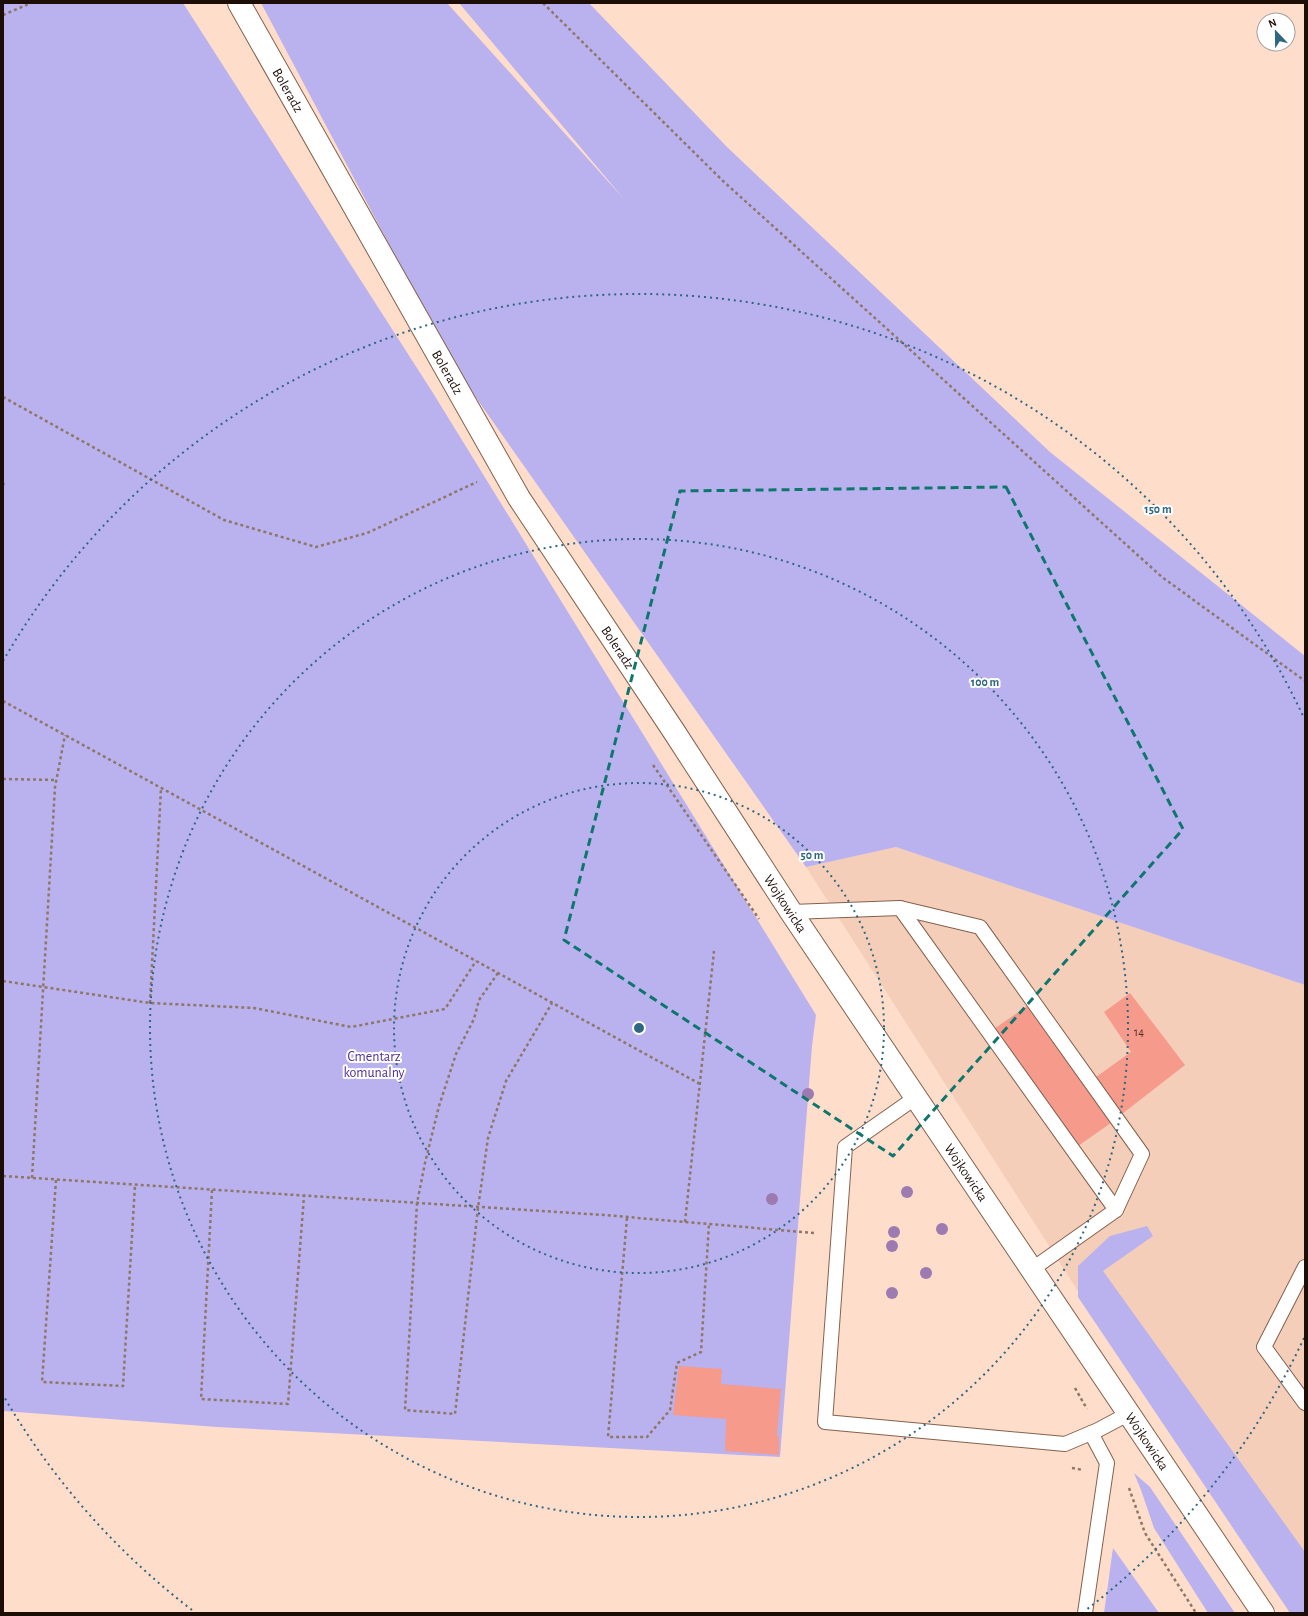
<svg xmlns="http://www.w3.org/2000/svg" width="1308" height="1616" viewBox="0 0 1308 1616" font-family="'Alegreya Sans',sans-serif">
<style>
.built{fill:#f5ceb9}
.green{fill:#bab2ee}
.building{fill:#f69a8b}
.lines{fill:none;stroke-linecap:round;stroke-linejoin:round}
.service-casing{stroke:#85614d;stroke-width:16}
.tertiary-casing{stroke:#85614d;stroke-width:24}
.path{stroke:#8e7669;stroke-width:2.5;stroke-dasharray:3 3;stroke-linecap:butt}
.service{stroke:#fff;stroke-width:14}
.tertiary{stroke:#fff;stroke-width:22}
.tree{fill:#9d7bb1}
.marked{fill:none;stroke:#0f766e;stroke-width:3;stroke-dasharray:8 5;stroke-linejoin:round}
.ring{fill:none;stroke:#2e6780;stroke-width:2;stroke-dasharray:2 4}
.labels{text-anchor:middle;stroke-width:4;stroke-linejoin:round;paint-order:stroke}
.number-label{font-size:12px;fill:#523128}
.street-label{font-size:14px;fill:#1c0e07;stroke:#fff}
.park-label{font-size:14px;fill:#4d2b9c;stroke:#fff}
.centre{fill:#2e6780;stroke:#fff;stroke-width:2}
.ring-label{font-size:12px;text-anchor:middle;font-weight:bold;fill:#2e6780;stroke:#fff;stroke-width:4;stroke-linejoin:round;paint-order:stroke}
</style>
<rect width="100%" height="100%" fill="#ffddcb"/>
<!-- built -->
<polygon class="built" points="896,847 1305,985 1305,1613 1092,1313 806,867"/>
<!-- green -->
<g class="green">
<polygon points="3,3 183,3 433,393 816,1015 812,1046 780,1457 217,1427 3,1411"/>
<polygon points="261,3 447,3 624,199 459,3 589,3 727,147 1050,452 1305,656 1305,985 896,847 806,867 453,365"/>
<polygon points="1147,1226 1153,1236 1103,1271 1305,1552 1305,1613 1290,1613 1078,1297 1078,1266 1110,1236"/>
<polygon points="1134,1473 1150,1487 1235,1613 1208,1613 1154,1528 1141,1490"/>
<polygon points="1113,1548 1159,1613 1104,1613"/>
</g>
<!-- building -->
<g class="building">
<polygon points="1130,993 1185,1065 1122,1114 1096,1077 1131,1052 1104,1012"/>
<polygon points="1027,1006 1111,1123 1078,1146 994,1029"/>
<polygon points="679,1366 722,1369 721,1384 781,1389 777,1436 779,1436 779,1455 725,1451 726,1419 673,1415"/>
</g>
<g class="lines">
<!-- service casing -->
<g class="service-casing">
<g id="service">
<polyline points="900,908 980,927 1142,1154 1116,1210 1031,1270"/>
<polyline points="791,912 900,908 1116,1210"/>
<polyline points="915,1098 845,1147 825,1422 1065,1444 1098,1430 1128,1414"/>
<polyline points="1305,1267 1264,1347 1305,1403"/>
<polyline points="1085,1613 1107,1463 1091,1433"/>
</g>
</g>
<!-- tertiary casing -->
<g class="tertiary-casing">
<g id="tertiary">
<path id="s1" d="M239,3L519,498L673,730L791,912L1263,1613"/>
</g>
</g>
<!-- path -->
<g class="path">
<polyline points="543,3 723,181 1162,577 1305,681"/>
<polyline points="3,15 31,3"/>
<polyline points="3,397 224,520 316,547 367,533 477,482"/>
<polyline points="3,485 4,483"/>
<polyline points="3,701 700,1084"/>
<polyline points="653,765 759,919"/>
<polyline points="3,779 56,780"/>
<polyline points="498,973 479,1000 474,1019 456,1054 439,1106 425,1163 417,1203 405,1410 455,1414 478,1208 488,1138 506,1081 552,1003"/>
<polyline points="3,981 150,1003 254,1008 351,1027 445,1009 476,961"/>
<polyline points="150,1003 161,788"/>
<polyline points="3,1176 604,1215 814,1233"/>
<polyline points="32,1178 55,787 65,735"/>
<polyline points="56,1180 42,1382 123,1386 135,1185"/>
<polyline points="212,1190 201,1399 288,1404 304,1196"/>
<polyline points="627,1218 608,1437 647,1437 670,1410 677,1363 701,1352 709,1224"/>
<polyline points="685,1222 714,951"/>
<polyline points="1075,1388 1087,1409"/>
<polyline points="1072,1468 1083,1470"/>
<polyline points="1129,1488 1145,1533 1196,1613"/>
</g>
<!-- service -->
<use href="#service" class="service"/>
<!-- tertiary -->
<use href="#tertiary" class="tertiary"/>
</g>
<!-- trees -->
<g class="tree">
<circle cx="808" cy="1094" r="6"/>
<circle cx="907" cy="1192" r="6"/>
<circle cx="772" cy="1199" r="6"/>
<circle cx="942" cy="1229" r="6"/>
<circle cx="894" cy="1232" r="6"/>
<circle cx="892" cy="1246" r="6"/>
<circle cx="926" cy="1273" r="6"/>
<circle cx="892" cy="1293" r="6"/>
</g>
<!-- marked area -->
<path class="marked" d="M1006,487L1183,829L893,1156L564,940L680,491Z"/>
<!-- distance rings -->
<g class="ring">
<circle cx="639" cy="1028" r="245"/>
<circle cx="639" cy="1028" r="489"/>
<path d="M1304 1338A734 734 0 0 1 1086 1610M192 1610A734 734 0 0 1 3 1395M3 661A734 734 0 0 1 1304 718"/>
</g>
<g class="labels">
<!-- number labels -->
<g class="number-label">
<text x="1139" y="1036">14</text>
</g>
<!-- street labels -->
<g class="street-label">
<text dy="5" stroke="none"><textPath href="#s1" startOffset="100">Boleradz</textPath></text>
<text dy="5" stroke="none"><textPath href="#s1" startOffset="424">Boleradz</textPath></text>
<text dy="5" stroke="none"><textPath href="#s1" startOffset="748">Boleradz</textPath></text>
<text dy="5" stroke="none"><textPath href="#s1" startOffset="1054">Wojkowicka</textPath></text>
<text dy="5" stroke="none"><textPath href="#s1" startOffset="1378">Wojkowicka</textPath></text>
<text dy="5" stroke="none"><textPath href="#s1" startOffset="1702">Wojkowicka</textPath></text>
</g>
<!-- park labels -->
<g class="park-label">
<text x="374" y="1061">Cmentarz<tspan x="374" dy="16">komunalny</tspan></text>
</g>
</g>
<circle cx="639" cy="1028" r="6" class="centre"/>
<g class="ring-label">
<text x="1158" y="513">150 m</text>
<text x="985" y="686">100 m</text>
<text x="812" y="859">50 m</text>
</g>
<!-- border -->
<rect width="1308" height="1616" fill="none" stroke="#1c0e07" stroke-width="8"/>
<!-- north arrow -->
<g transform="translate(1276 32) rotate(338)"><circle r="19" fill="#ffffff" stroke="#a49f9c"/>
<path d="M0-3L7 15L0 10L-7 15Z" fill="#2e6780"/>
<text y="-6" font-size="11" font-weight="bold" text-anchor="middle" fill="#1c0e07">N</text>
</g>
</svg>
